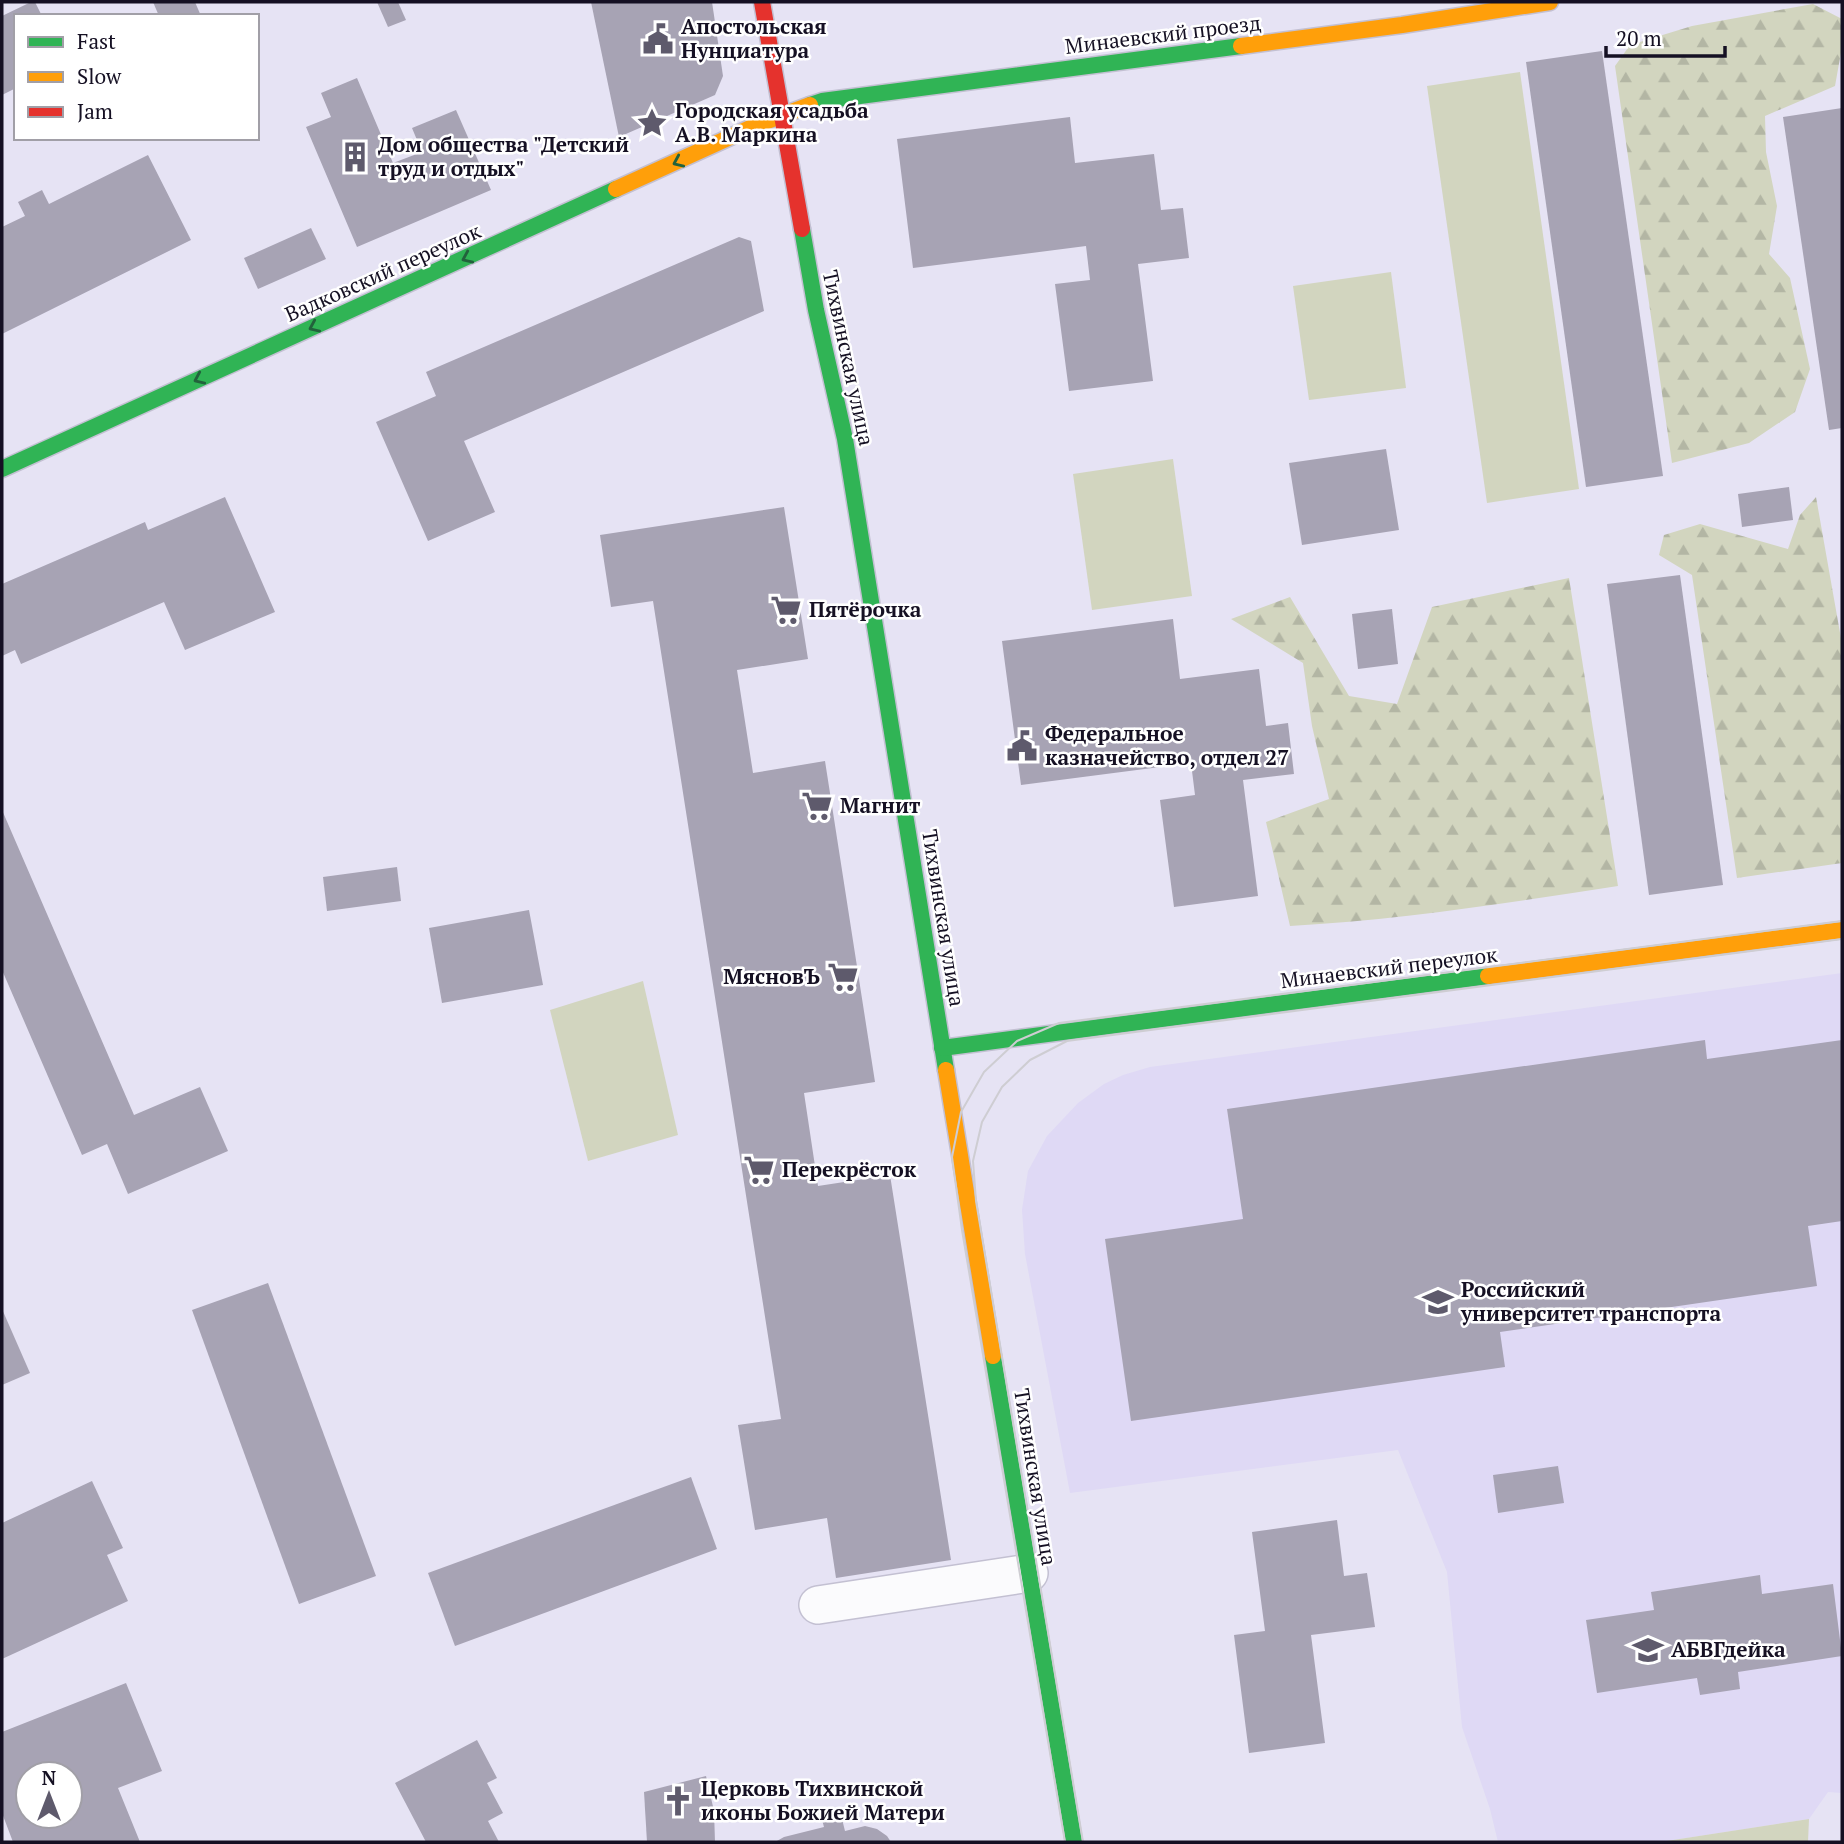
<svg xmlns="http://www.w3.org/2000/svg" width="1844" height="1844" viewBox="0 0 1844 1844" font-family="'PT Serif',serif">
<style>
.built{fill:#dfd9f5}
.green{fill:#d2d5bf}
.forest{fill:url(#forest-firs)}
.building{fill:#a7a3b4;fill-rule:evenodd}
.lines{fill:none;stroke-linecap:round;stroke-linejoin:round}
.street-casing{stroke:#c3c0d2;stroke-width:40}
.fast-casing{stroke:#c3c0d2;stroke-width:19}
.slow-casing{stroke:#c3c0d2;stroke-width:19}
.jam-casing{stroke:#c3c0d2;stroke-width:19}
.street{stroke:#fbfbfd;stroke-width:37}
.fast{stroke:#30b455;stroke-width:16}
.slow{stroke:#ff9f0a;stroke-width:16}
.jam{stroke:#e5322d;stroke-width:16}
.tram{stroke:#cecdd2;stroke-width:2}
.oneway{stroke:#22623c}
.labels{text-anchor:middle;stroke-width:5;stroke-linejoin:round;paint-order:stroke}
.poi-label{font-size:21px;font-weight:bold;fill:#151023;stroke:#fff;text-anchor:start}
.street-label{font-size:21px;fill:#151023;stroke:#fff}
</style>
<defs>
<pattern id="forest-firs" width="22" height="20" patternUnits="userSpaceOnUse" patternTransform="scale(1.75)"><rect width="22" height="20" fill="#d2d5bf"/><path d="M5 1l3.5 6h-7zM16 11l3.5 6h-7z" fill="#b3b6a4"/></pattern>
</defs>
<rect width="100%" height="100%" fill="#e6e3f4"/>
<!-- built -->
<polygon class="built" points="1842,973 1842,1793 1828,1792 1809,1819 1660,1842 1498,1842 1490,1809 1462,1727 1447,1572 1398,1450 1070,1493 1025,1254 1022,1210 1028,1171 1047,1136 1078,1103 1104,1084 1123,1075 1150,1067"/>
<!-- green -->
<g class="green">
<polygon points="1520,72 1579,489 1487,503 1427,86"/>
<polygon points="1391,272 1406,388 1309,400 1293,286"/>
<polygon points="1173,459 1192,596 1092,610 1073,474"/>
<polygon points="643,981 678,1135 588,1161 550,1010"/>
<polygon points="1809,1819 1808,1842 1660,1842"/>
</g>
<!-- forest -->
<g class="forest">
<polygon points="1813,4 1842,19 1842,47 1835,86 1765,116 1766,152 1777,206 1769,254 1790,278 1810,369 1795,412 1749,443 1672,463 1615,66 1630,45 1692,26"/>
<polygon points="1816,497 1842,644 1842,863 1737,878 1692,575 1659,555 1664,535 1700,524 1788,549 1800,515"/>
<path d="M1569,578L1618,886C1508,903 1400,920 1290,926L1266,822L1329,799L1312,726L1303,663L1231,619L1290,597L1349,696L1397,704L1432,607Z"/>
</g>
<!-- building -->
<g class="building">
<polygon points="31,2 35,2 42,16 16,16 16,88 2,95 2,16"/>
<polygon points="153,2 195,2 201,16 159,16"/>
<polygon points="377,2 398,2 406,20 388,27"/>
<polygon points="591,2 712,2 723,76 715,95 619,137"/>
<polygon points="1602,51 1663,476 1586,487 1526,62"/>
<polygon points="357,78 393,163 422,152 412,128 456,110 491,190 357,247 306,127 331,117 321,93"/>
<polygon points="1842,108 1842,428 1829,430 1783,117"/>
<polygon points="1070,117 1075,163 1154,154 1161,210 1183,208 1189,258 1138,264 1153,381 1069,391 1055,284 1090,280 1086,246 913,268 897,139"/>
<polygon points="148,155 191,240 2,334 2,227 25,216 18,202 42,190 49,204"/>
<polygon points="311,228 326,259 258,289 244,258"/>
<polygon points="739,237 751,241 764,311 464,441 495,512 428,541 376,422 436,396 426,372"/>
<polygon points="1386,449 1399,530 1302,545 1289,463"/>
<polygon points="1789,487 1793,520 1742,527 1738,494"/>
<polygon points="225,497 275,612 185,650 164,602 21,664 15,650 2,656 2,584 145,522 148,530"/>
<polygon points="784,507 808,659 737,670 753,773 825,761 875,1082 804,1093 818,1186 890,1175 951,1560 836,1578 827,1518 755,1530 738,1425 781,1419 653,601 611,607 600,535"/>
<polygon points="1680,575 1723,885 1649,895 1607,584"/>
<polygon points="1392,609 1398,664 1358,669 1352,614"/>
<polygon points="1173,619 1180,679 1259,669 1266,726 1288,723 1294,774 1243,780 1258,896 1174,907 1160,800 1195,795 1191,763 1021,785 1002,641"/>
<polygon points="2,810 134,1115 200,1087 228,1151 128,1194 107,1144 82,1155 2,970"/>
<polygon points="397,867 401,901 327,911 323,877"/>
<polygon points="529,910 543,985 442,1003 429,928"/>
<polygon points="1705,1040 1707,1059 1842,1040 1842,1221 1808,1226 1817,1286 1500,1332 1505,1367 1131,1421 1105,1239 1243,1219 1227,1109"/>
<polygon points="268,1283 376,1576 299,1604 192,1310"/>
<polygon points="2,1309 30,1373 2,1385"/>
<polygon points="1558,1466 1564,1503 1498,1513 1493,1475"/>
<polygon points="691,1477 717,1549 455,1646 428,1573"/>
<polygon points="92,1481 123,1548 107,1555 128,1601 2,1659 2,1523"/>
<polygon points="1337,1520 1344,1576 1367,1573 1375,1627 1311,1635 1325,1743 1249,1753 1234,1635 1265,1631 1252,1532"/>
<polygon points="1760,1575 1762,1594 1833,1584 1842,1656 1738,1672 1740,1689 1700,1695 1697,1678 1597,1693 1586,1620 1654,1610 1651,1592"/>
<path d="M126,1683L162,1771L118,1788L140,1842H13L2,1813V1732ZM28,1774H70V1816H28Z"/>
<polygon points="477,1740 497,1778 487,1783 503,1813 488,1821 499,1842 426,1842 395,1783"/>
<polygon points="706,1776 714,1811 715,1842 647,1842 644,1792"/>
<polygon points="840,1811 845,1831 865,1826 877,1829 887,1836 891,1842 775,1842 784,1837 824,1827 821,1816"/>
</g>
<g class="lines">
<!-- street casing -->
<g class="street-casing">
<polyline id="street" points="818,1605 1029,1573"/>
</g>
<!-- fast casing -->
<g class="fast-casing">
<g id="fast">
<polyline points="810,105 822,101 1241,46"/>
<polyline points="802,229 816,310 845,439 946,1070"/>
<polyline points="2,469 616,189"/>
<polyline points="942,1048 1488,976"/>
<polyline points="993,1356 1074,1842"/>
</g>
</g>
<!-- slow casing -->
<g class="slow-casing">
<g id="slow">
<polyline points="1241,46 1402,25 1550,2"/>
<polyline points="616,189 759,124 810,105"/>
<polyline points="1488,976 1842,930"/>
<polyline points="946,1070 993,1356"/>
</g>
</g>
<!-- jam casing -->
<g class="jam-casing">
<polyline id="jam" points="762,2 802,229"/>
</g>
<!-- street -->
<use href="#street" class="street"/>
<!-- fast -->
<use href="#fast" class="fast"/>
<!-- slow -->
<use href="#slow" class="slow"/>
<!-- jam -->
<use href="#jam" class="jam"/>
<!-- tram -->
<g class="tram">
<polyline points="1065,1842 962,1230 952,1157 961,1112 984,1072 1017,1041 1059,1023 1842,921"/>
<polyline points="1083,1842 976,1201 973,1161 982,1122 1002,1087 1030,1060 1067,1041 1842,939"/>
</g>
</g>
<!-- one-way arrows -->
<defs><path id="oneway-chevron" d="M-2-3.5L2.5 0L-2 3.5" fill="none" stroke-width="1.6" stroke-linecap="round" stroke-linejoin="round" transform="scale(1.75)"/></defs>
<g class="oneway">
<use href="#oneway-chevron" transform="translate(678 162) rotate(156)"/>
<use href="#oneway-chevron" transform="translate(467 258) rotate(156)"/>
<use href="#oneway-chevron" transform="translate(314 327) rotate(156)"/>
<use href="#oneway-chevron" transform="translate(199 379) rotate(156)"/>
</g>
<!-- icons -->
<defs>
<g id="civic-bare" transform="scale(2.415)"><path d="M-.6-6.5H3V-4.5H.6V-3L4-1V1h2V6H-6V1h2V-1L-.6-3ZM-1.2 2.5V6h2.4V2.5Z" fill="#5e5a6c" stroke="#fff" stroke-width="2.5" paint-order="stroke"/></g>
<g id="sight-bare" transform="scale(2.415)"><path d="M0-6L1.8-2.2L6-1.7L2.9 1.2L3.7 5.4L0 3.3L-3.7 5.4L-2.9 1.2L-6-1.7L-1.8-2.2Z" fill="#5e5a6c" stroke="#fff" stroke-width="2.5" paint-order="stroke"/></g>
<g id="building-bare" transform="scale(2.415)"><path d="M-4-6H4V6H1V3H-1V6H-4ZM-2.5-4.3h1.7v1.8h-1.7ZM.8-4.3h1.7v1.8H.8ZM-2.5-1h1.7V.8h-1.7ZM.8-1h1.7V.8H.8Z" fill="#5e5a6c" stroke="#fff" stroke-width="2.5" paint-order="stroke"/></g>
<g id="supermarket-bare" transform="scale(2.415)"><path d="M-6-5.5h2.5l.6 2H6L4.5 2H-2.5L-4.4-4H-6ZM-1.5 3.2a1.3 1.3 0 1 0 .1 0ZM3 3.2a1.3 1.3 0 1 0 .1 0Z" fill="#5e5a6c" stroke="#fff" stroke-width="2.5" paint-order="stroke"/></g>
<g id="university-bare" transform="scale(2.415)"><path d="M0-5L7-2L0 1L-7-2ZM-4 1L0 2.5L4 1V4Q0 6-4 4Z" fill="#5e5a6c" stroke="#fff" stroke-width="2.5" paint-order="stroke"/></g>
<g id="school-bare" transform="scale(2.415)"><path d="M0-5L7-2L0 1L-7-2ZM-4 1L0 2.5L4 1V4Q0 6-4 4Z" fill="#5e5a6c" stroke="#fff" stroke-width="2.5" paint-order="stroke"/></g>
<g id="church-bare" transform="scale(2.415)"><path d="M-1.2-6h2.4v3.5h3.3v2.4h-3.3V6h-2.4V-.1h-3.3v-2.4h3.3Z" fill="#5e5a6c" stroke="#fff" stroke-width="2.5" paint-order="stroke"/></g>
</defs>
<g fill-rule="evenodd">
<use href="#civic-bare" x="658" y="39"/>
<use href="#sight-bare" x="652" y="123"/>
<use href="#building-bare" x="355" y="157"/>
<use href="#supermarket-bare" x="786" y="610"/>
<use href="#civic-bare" x="1022" y="746"/>
<use href="#supermarket-bare" x="817" y="806"/>
<use href="#supermarket-bare" x="843" y="977"/>
<use href="#supermarket-bare" x="759" y="1170"/>
<use href="#university-bare" x="1438" y="1302"/>
<use href="#school-bare" x="1648" y="1650"/>
<use href="#church-bare" x="678" y="1801"/>
</g>
<g class="labels">
<!-- poi labels -->
<g class="poi-label">
<text x="681" y="34">Апостольская<tspan x="681" dy="24">Нунциатура</tspan></text>
<text x="675" y="118">Городская усадьба<tspan x="675" dy="24">А.В. Маркина</tspan></text>
<text x="378" y="152">Дом общества "Детский<tspan x="378" dy="24">труд и отдых"</tspan></text>
<text x="809" y="617">Пятёрочка</text>
<text x="1045" y="741">Федеральное<tspan x="1045" dy="24">казначейство, отдел 27</tspan></text>
<text x="840" y="813">Магнит</text>
<text x="820" y="984" text-anchor="end">МясновЪ</text>
<text x="782" y="1177">Перекрёсток</text>
<text x="1461" y="1297">Российский<tspan x="1461" dy="24">университет транспорта</tspan></text>
<text x="1671" y="1657">АБВГдейка</text>
<text x="701" y="1796">Церковь Тихвинской<tspan x="701" dy="24">иконы Божией Матери</tspan></text>
</g>
<!-- street labels -->
<g class="street-label">
<text transform="translate(1163 35) rotate(-7)" y="7">Минаевский проезд</text>
<text transform="translate(383 273) rotate(-24)" y="7">Вадковский переулок</text>
<text transform="translate(848 358) rotate(78)" y="7">Тихвинская улица</text>
<text transform="translate(943 918) rotate(81)" y="7">Тихвинская улица</text>
<text transform="translate(1389 968) rotate(-7)" y="7">Минаевский переулок</text>
<text transform="translate(1035 1477) rotate(81)" y="7">Тихвинская улица</text>
</g>
</g>
<!-- border -->
<rect width="1844" height="1844" fill="none" stroke="#151023" stroke-width="7"/>
<!-- legend -->
<rect x="14" y="14" width="245" height="126" fill="#ffffff" stroke="#a19fa7" stroke-width="2"/>
<rect x="28" y="37" width="35" height="10" fill="#30b455" stroke="#a19fa7" stroke-width="2"/>
<text x="77" y="49" font-size="21" fill="#151023">Fast</text>
<rect x="28" y="72" width="35" height="10" fill="#ff9f0a" stroke="#a19fa7" stroke-width="2"/>
<text x="77" y="84" font-size="21" fill="#151023">Slow</text>
<rect x="28" y="107" width="35" height="10" fill="#e5322d" stroke="#a19fa7" stroke-width="2"/>
<text x="77" y="119" font-size="21" fill="#151023">Jam</text>
<!-- north arrow -->
<g transform="translate(49 1795)"><circle r="33" fill="#ffffff" stroke="#a19fa7" stroke-width="2"/>
<path d="M0-5L12 26L0 18L-12 26Z" fill="#5e5a6c"/>
<text y="-10" font-size="19" font-weight="bold" text-anchor="middle" fill="#151023">N</text>
</g>
<!-- scale -->
<path d="M1606 46v10h119v-10" fill="none" stroke="#151023" stroke-width="3.5"/>
<text x="1616" y="46" font-size="21" fill="#151023" stroke="#ffffff" stroke-width="5" paint-order="stroke">20 m</text>
</svg>
